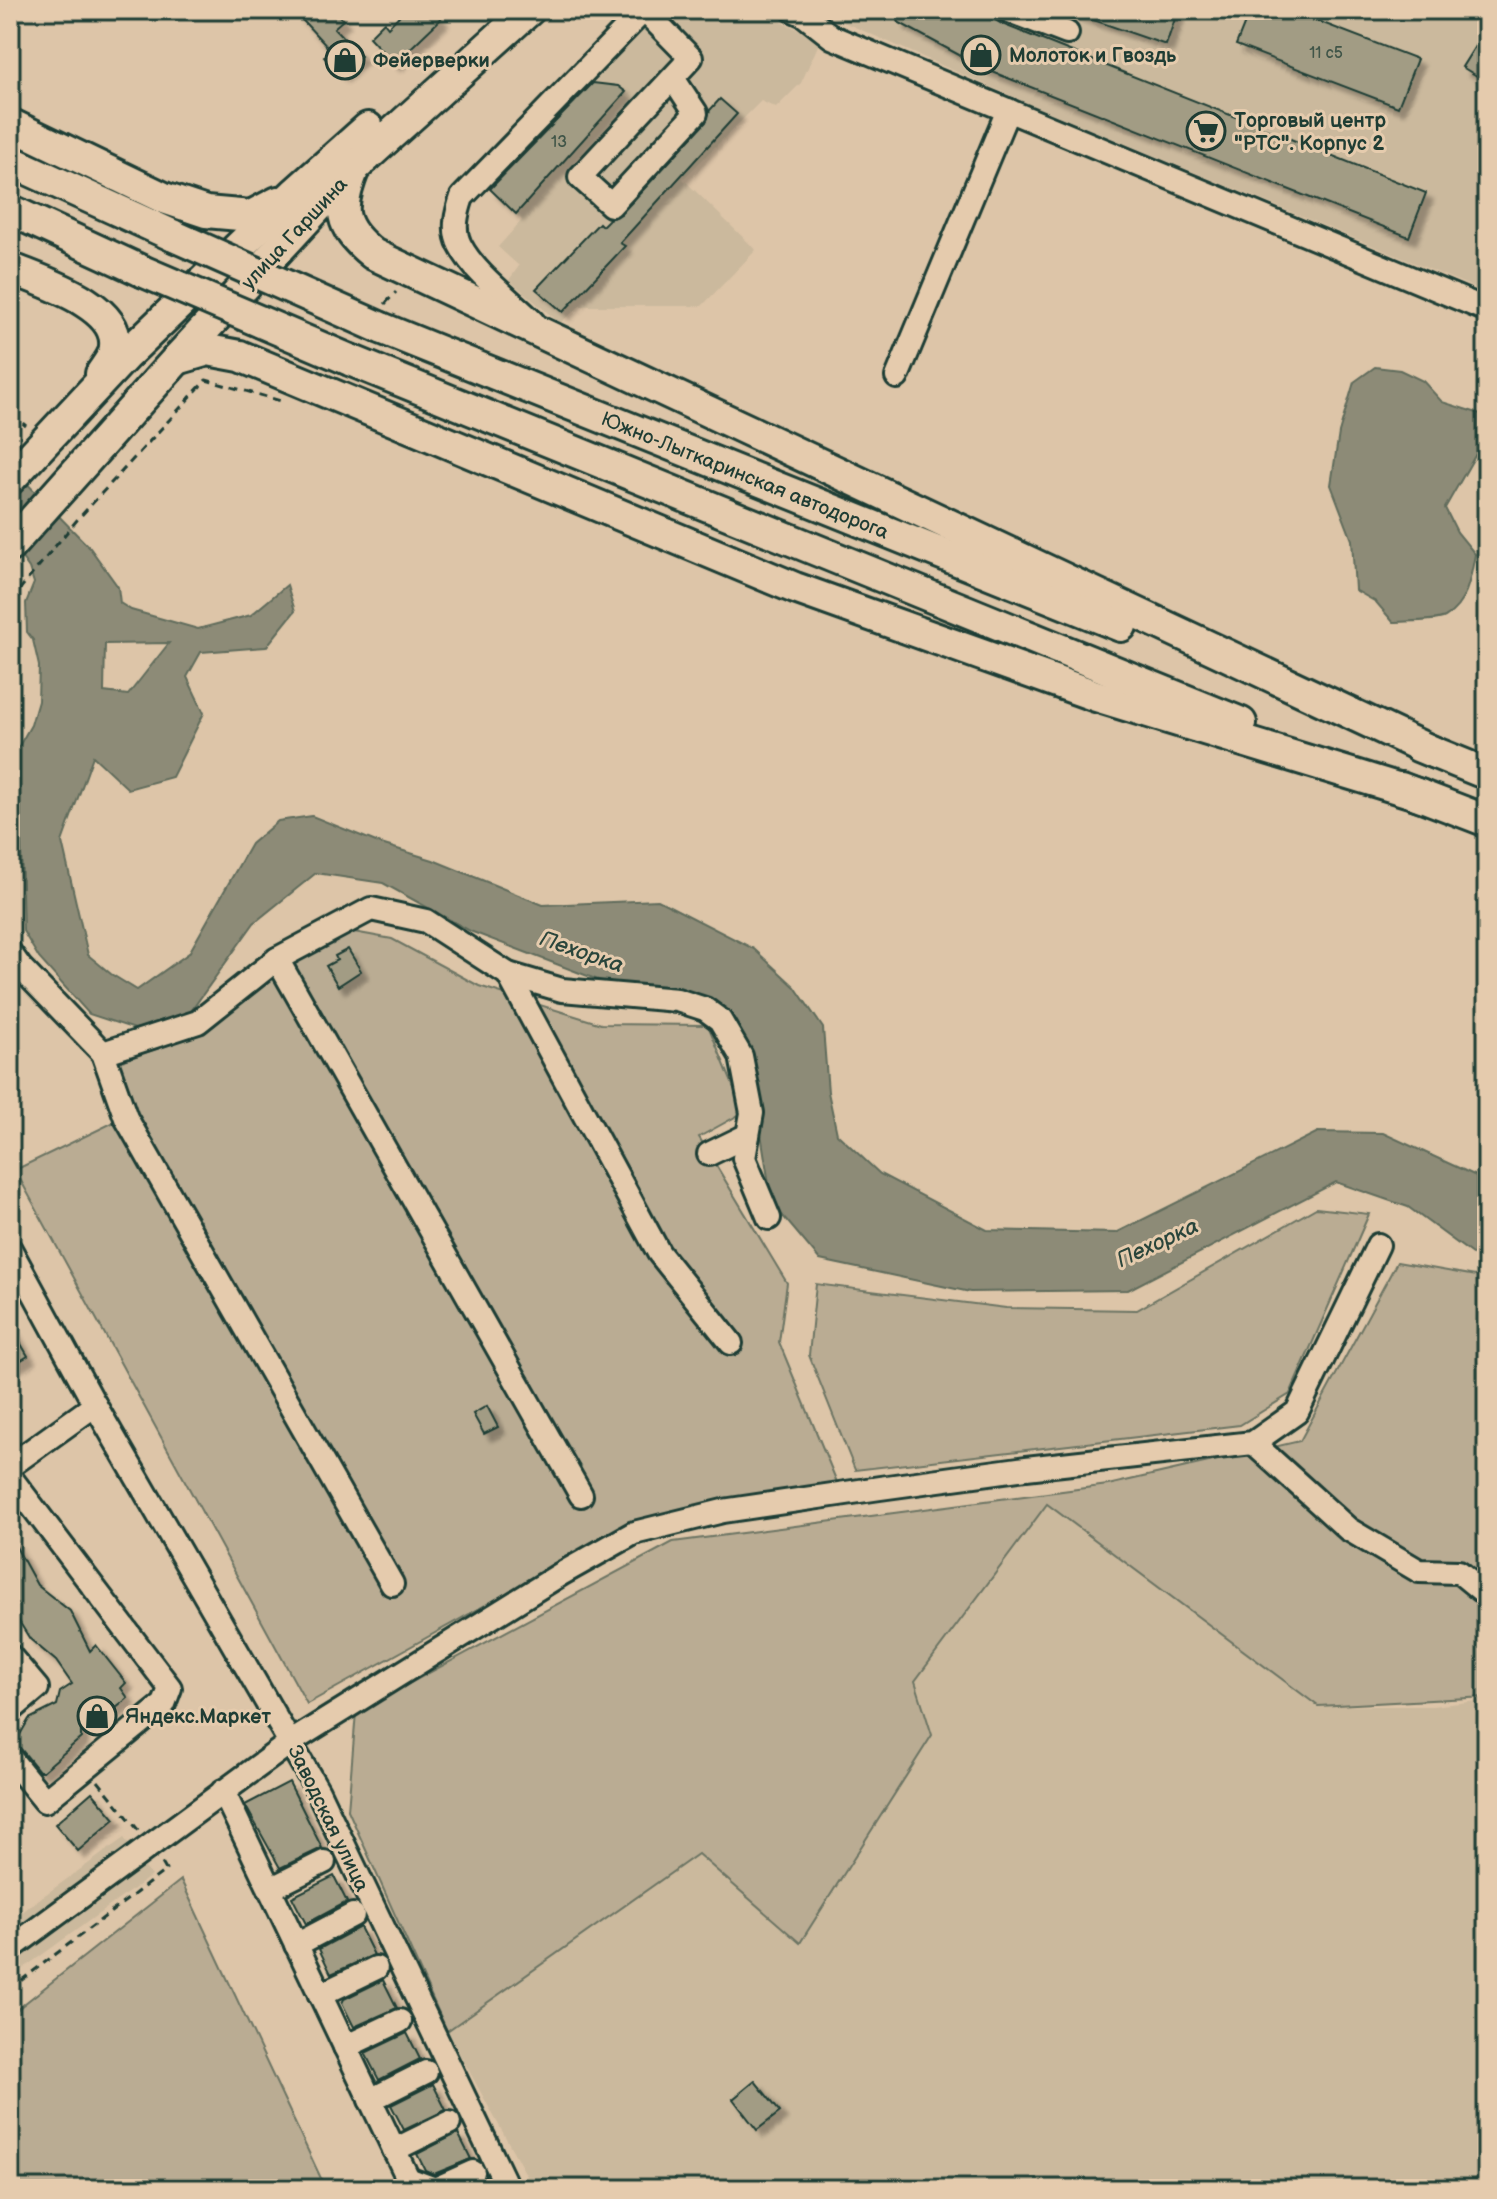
<svg xmlns="http://www.w3.org/2000/svg" width="1497" height="2199" viewBox="0 0 1497 2199" font-family="'Balsamiq Sans',sans-serif">
<style>
.built{fill:#cbb99d}
.green{fill:#baac93;stroke:#6c7464;stroke-width:2}
.water{fill:#8d8b77;stroke:#616c5c;stroke-width:2;fill-rule:evenodd}
.building{fill:#a29c84;stroke:#1f3d34;stroke-width:2;filter:url(#shadow)}
.lines{fill:none;stroke-linecap:round;stroke-linejoin:round}
.minor-casing{stroke:#1f3d34;stroke-width:28}
.major-casing{stroke:#1f3d34;stroke-width:36}
.path{stroke:#1f3d34;stroke-width:3;stroke-dasharray:8 6;stroke-linecap:butt}
.minor{stroke:#e5cbad;stroke-width:22}
.major{stroke:#e5cbad;stroke-width:30}
.major-bridge-casing{stroke:#1f3d34;stroke-width:36;stroke-linecap:butt}
.major-bridge{stroke:#e5cbad;stroke-width:30}
.labels{text-anchor:middle;stroke-width:6;stroke-linejoin:round;paint-order:stroke}
.number-label{font-size:16px;fill:#405548}
.poi-label{font-size:20px;font-weight:bold;fill:#1f3d34;stroke:#e5cbad;text-anchor:start}
.street-label{font-size:20px;fill:#1f3d34;stroke:#e5cbad}
.water-label{font-size:22px;font-style:italic;fill:#2a453b;stroke:#e5cbad}
</style>
<defs>
<filter id="shadow"><feDropShadow dx="7" dy="7" stdDeviation="2" flood-color="#0004"/></filter>
</defs>
<rect width="100%" height="100%" fill="#ddc5a8"/>
<filter id="ink" filterUnits="userSpaceOnUse"><feTurbulence type="fractalNoise" baseFrequency=".0125" numOctaves="2"/><feDisplacementMap in="SourceGraphic" scale="16" xChannelSelector="R" yChannelSelector="G"/><feConvolveMatrix kernelMatrix="1 2 1 2 8 2 1 2 1" color-interpolation-filters="sRGB"/></filter>
<g filter="url(#ink)">
<!-- built -->
<g class="built">
<polygon points="656,10 753,10 821,39 801,83 776,108 761,101 683,179 756,250 702,306 580,306 560,323 509,280 519,266 498,247 522,220 490,189"/>
<polygon points="816,10 1487,10 1487,293 1039,108"/>
<polygon points="1047,1504 1318,1706 1432,1706 1487,1700 1487,2189 534,2189 447,2031 698,1854 800,1942 915,1681"/>
<polygon points="124,1838 151,1876 10,1978 10,1920"/>
</g>
<!-- green -->
<g class="green">
<polygon points="332,928 392,939 479,986 601,1024 708,1025 744,1112 699,1137 787,1283 779,1342 839,1487 626,1527 307,1704 15,1170 133,1113 113,1064 193,1036"/>
<polygon points="1316,1208 1369,1214 1290,1394 1240,1425 855,1470 809,1355 816,1284 1006,1308 1137,1310"/>
<polygon points="1397,1262 1487,1278 1487,1697 1318,1706 1047,1504 915,1681 932,1735 800,1943 698,1854 447,2031 348,1810 356,1712 673,1542 1108,1485 1300,1441"/>
<polygon points="181,1880 326,2189 10,2189 10,2015"/>
</g>
<!-- water -->
<g class="water">
<path d="M1375,367L1400,370L1423,381L1442,402L1487,416V433L1484,440L1445,508L1457,532L1475,554C1471,576 1467,605 1445,617C1435,622 1405,621 1393,622L1376,602L1355,590L1352,540L1331,485L1339,433L1354,382Z"/>
<path d="M10,466L90,548L118,587L120,603L131,610L198,629L251,615L287,585L295,611L266,647L201,652L187,677L204,713L172,777L128,789L93,756L62,842L88,955L111,974L137,990L189,953L251,844L278,821L312,816L381,844L433,860L543,905L658,900L754,949L795,987L823,1028L828,1092L837,1134L880,1174L987,1230L1116,1233L1318,1132L1383,1133L1487,1181V1265L1408,1207L1336,1182L1128,1290L970,1292L820,1260L772,1203L759,1121L723,1009L627,991L470,931L383,883L316,873L254,923L186,1018L135,1029L89,1014L39,958L23,931L21,844L16,807V782L10,773L11,760L31,725L38,701L39,666L33,640L27,632L26,603L34,583L29,568L10,541ZM169,643L128,695L104,692L105,644Z"/>
</g>
<!-- building -->
<g class="building">
<polygon points="293,10 334,10 343,20 334,28 361,56 341,75 324,57 331,51"/>
<polygon points="405,10 432,10 441,19 394,64 369,37 384,22 388,27"/>
<polygon points="904,10 978,10 1002,24 1426,193 1409,237 985,69 898,22"/>
<polygon points="1071,10 1178,10 1166,45 1070,12"/>
<polygon points="1250,10 1289,10 1417,59 1398,107 1236,45"/>
<polygon points="1487,27 1487,82 1462,67"/>
<polygon points="593,83 618,86 626,92 516,214 490,189"/>
<polygon points="720,99 737,114 620,243 625,246 563,312 536,289 599,223 602,226 609,219 621,214 706,122 710,110"/>
<polygon points="348,949 361,971 338,986 326,966 337,960 335,956"/>
<polygon points="10,1325 28,1356 10,1367"/>
<polygon points="487,1406 498,1427 484,1434 473,1414"/>
<polygon points="10,1536 37,1585 70,1611 90,1651 96,1645 126,1683 121,1688 128,1698 95,1726 81,1726 81,1738 43,1771 39,1771 21,1749 14,1745 29,1719 57,1705 60,1692 72,1684 56,1661 30,1639 10,1607"/>
<polygon points="289,1782 322,1848 280,1868 245,1805"/>
<polygon points="92,1792 115,1819 78,1851 55,1824"/>
<polygon points="334,1876 347,1902 306,1924 292,1897"/>
<polygon points="360,1927 374,1955 331,1974 319,1949"/>
<polygon points="383,1980 397,2008 354,2027 342,2003 344,1999"/>
<polygon points="407,2033 420,2059 379,2080 365,2053"/>
<polygon points="755,2081 780,2112 757,2130 733,2099"/>
<polygon points="433,2084 446,2110 404,2130 391,2105"/>
<polygon points="458,2133 471,2159 434,2174 425,2170 417,2154"/>
</g>
<g class="lines">
<!-- minor casing -->
<g class="minor-casing">
<g id="minor">
<polyline points="644,10 691,58 580,177 611,205 696,113 673,78"/>
<polyline points="793,10 804,15 832,37 1487,310"/>
<polyline points="1007,10 1067,33"/>
<path d="M533,322C511,300 474,273 460,245C452,230 457,212 462,197L644,10"/>
<polyline points="897,377 1008,110"/>
<polyline points="10,953 20,967 103,1053 126,1118 392,1584"/>
<polyline points="277,959 371,909 426,921 508,974 659,1253 731,1343"/>
<polyline points="508,974 562,990 677,1000 705,1009 720,1020 741,1056 752,1113 744,1158 769,1218"/>
<polyline points="103,1053 198,1022 277,959 581,1495"/>
<polyline points="709,1154 748,1135"/>
<polyline points="10,1249 95,1405 318,1791 508,2189"/>
<polyline points="1253,1443 1348,1529 1419,1571 1459,1572 1487,1595"/>
<polyline points="10,1466 95,1405"/>
<polyline points="10,1477 170,1688 164,1704 45,1801 10,1758"/>
<polyline points="10,1656 37,1688 10,1711"/>
<polyline points="223,1791 413,2189"/>
<polyline points="270,1889 324,1862"/>
<polyline points="296,1945 353,1915"/>
<polyline points="10,1949 291,1742 561,1574 634,1533 723,1511 880,1488 1026,1468 1253,1443 1297,1412 1378,1245"/>
<polyline points="320,1995 376,1968"/>
<polyline points="345,2047 400,2021"/>
<polyline points="370,2100 426,2072"/>
<polyline points="394,2150 449,2123"/>
<polyline points="408,2179 435,2189 473,2172"/>
</g>
</g>
<!-- major casing -->
<g class="major-casing">
<g id="major">
<polyline points="10,124 164,198 206,212 251,216 278,202"/>
<polyline points="10,161 174,236"/>
<path d="M354,168C338,208 338,226 373,254L1435,753"/>
<polyline points="10,210 142,271"/>
<path d="M10,268C40,281 119,304 115,346C115,356 106,366 101,374"/>
<polyline points="381,328 1121,626"/>
<polyline points="177,359 208,350 240,356 795,588 1096,696 1420,795"/>
<polyline points="350,360 1241,723"/>
<polyline points="10,479 125,356 294,194 368,128"/>
<polyline points="10,546 177,359 354,168 529,10"/>
<polyline points="1418,746 1487,774"/>
<polyline points="1401,788 1487,821"/>
</g>
</g>
<!-- path -->
<g class="path">
<polyline points="385,304 396,292"/>
<polyline points="12,414 26,426"/>
<polyline points="10,601 77,520 206,380 281,401"/>
<polyline points="98,1781 139,1831"/>
<polyline points="10,1989 166,1870 162,1863"/>
</g>
<!-- minor -->
<use href="#minor" class="minor"/>
<!-- major -->
<use href="#major" class="major"/>
<!-- major-bridge casing -->
<g class="major-bridge-casing">
<g id="major-bridge">
<polyline points="174,236 381,328"/>
<polyline points="142,271 350,360"/>
</g>
</g>
<!-- major-bridge -->
<use href="#major-bridge" class="major-bridge"/>
</g>
</g>
<!-- icons -->
<defs>
<g id="shop-ring" transform="scale(2)"><circle r="9.5" fill="#e5cbad" stroke="#1f3d34" stroke-width="1.5"/><path d="M-5-2.5h2.3a2.7 3.5 0 0 1 5.4 0H5L5.5 6h-11ZM-1.5-2.5h3a1.5 2.3 0 0 0-3 0Z" fill="#1f3d34"/></g>
<g id="supermarket-ring" transform="scale(2)"><circle r="9.5" fill="#e5cbad" stroke="#1f3d34" stroke-width="1.5"/><path d="M-6-5.5h2.5l.6 2H6L4.5 2H-2.5L-4.4-4H-6ZM-1.5 3.2a1.3 1.3 0 1 0 .1 0ZM3 3.2a1.3 1.3 0 1 0 .1 0Z" fill="#1f3d34"/></g>
</defs>
<g fill-rule="evenodd">
<use href="#shop-ring" x="981" y="55"/>
<use href="#shop-ring" x="345" y="60"/>
<use href="#supermarket-ring" x="1206" y="131"/>
<use href="#shop-ring" x="97" y="1716"/>
</g>
<g class="labels">
<!-- number labels -->
<g class="number-label">
<text x="1326" y="58">11 с5</text>
<text x="559" y="147">13</text>
</g>
<!-- poi labels -->
<g class="poi-label">
<text x="1009" y="62">Молоток и Гвоздь</text>
<text x="373" y="67">Фейерверки</text>
<text x="1234" y="127">Торговый центр<tspan x="1234" dy="23">"РТС". Корпус 2</tspan></text>
<text x="125" y="1723">Яндекс.Маркет</text>
</g>
<!-- street labels -->
<g class="street-label">
<text transform="translate(294 233) rotate(-47)" y="7">улица Гаршина</text>
<text transform="translate(745 475) rotate(22)" y="7">Южно-Лыткаринская автодорога</text>
<text transform="translate(329 1818) rotate(64)" y="7">Заводская улица</text>
</g>
<!-- water labels -->
<g class="water-label">
<text transform="translate(582 951) rotate(19)" y="8">Пехорка</text>
<text transform="translate(1157 1242) rotate(-25)" y="8">Пехорка</text>
</g>
</g>
<!-- margin -->
<rect width="1497" height="2199" fill="none" stroke="#e5cbad" stroke-width="40"/>
<rect x="20" y="20" width="1457" height="2159" fill="none" stroke="#1f3d34" stroke-width="3" filter="url(#ink)"/>
</svg>
